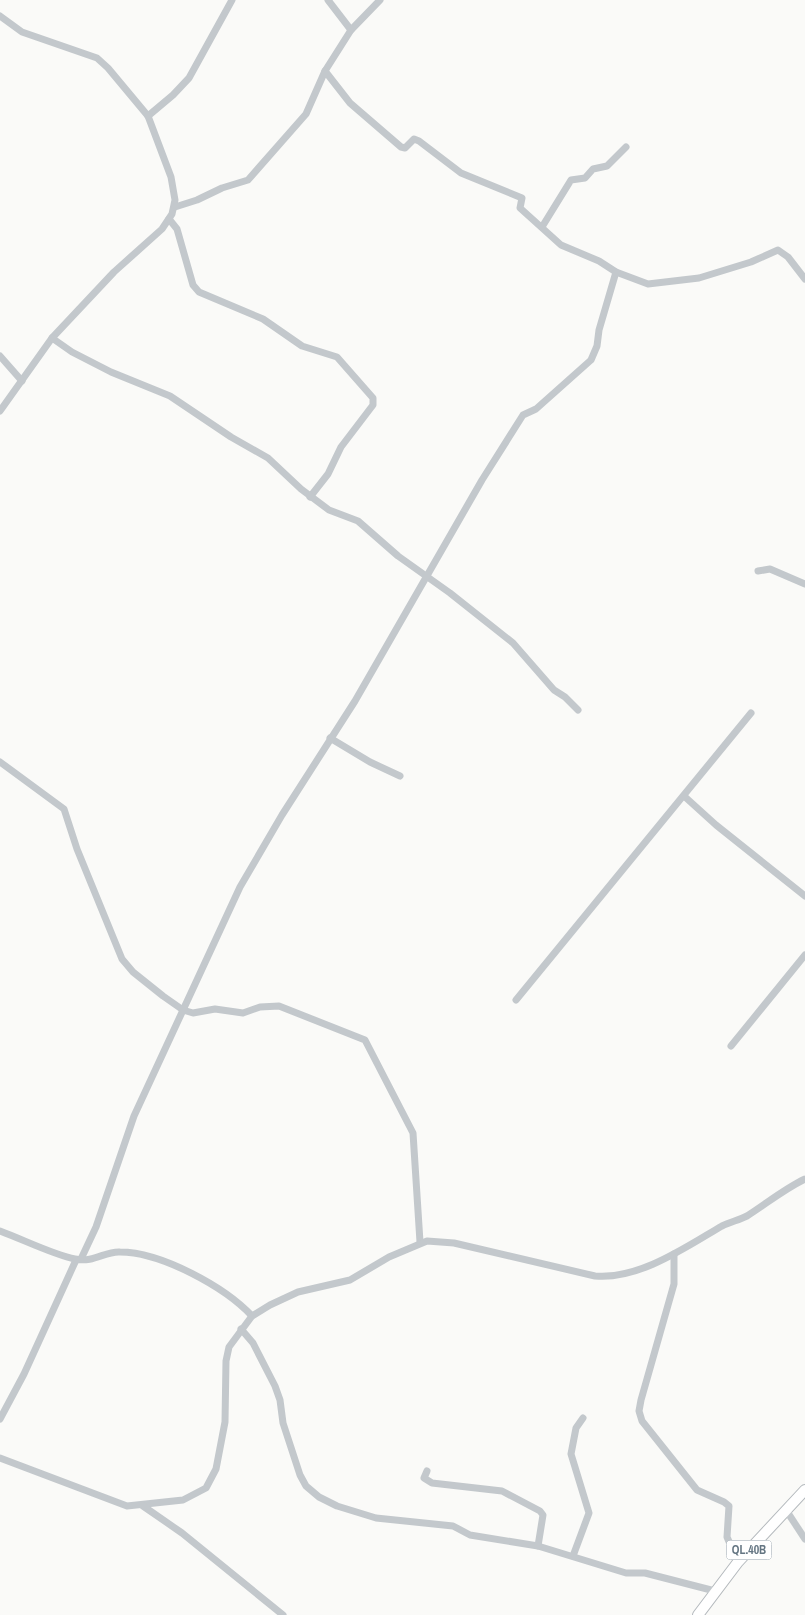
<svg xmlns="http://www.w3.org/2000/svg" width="805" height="1615" viewBox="0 0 805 1615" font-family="'Archivo Narrow',sans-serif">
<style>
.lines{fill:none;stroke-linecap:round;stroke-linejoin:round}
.highway-casing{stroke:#b4b9bd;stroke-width:12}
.minor{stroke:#c3c8cc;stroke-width:7}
.highway{stroke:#fff;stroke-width:10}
.labels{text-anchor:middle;stroke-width:5;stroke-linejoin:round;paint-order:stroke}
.shield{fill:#fff;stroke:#939fa8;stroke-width:1}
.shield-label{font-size:12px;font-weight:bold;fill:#657683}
</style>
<rect width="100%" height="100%" fill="#fafaf8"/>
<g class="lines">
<!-- highway casing -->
<g class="highway-casing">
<polyline id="highway" points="698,1615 738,1562 805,1490"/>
</g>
<!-- minor -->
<g class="minor">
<polyline points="328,0 351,30"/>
<polyline points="0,16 22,32 97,58 108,68 148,116 171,177 175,200 172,214 162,229 114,272 52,338 0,411"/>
<polyline points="325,71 351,30 380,0"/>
<polyline points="148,116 173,95 189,78 232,0"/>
<polyline points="175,207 197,200 222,188 248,180 306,114 325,71 350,103 401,147 405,148 414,139 419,141 461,173 522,198 520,208 561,245 599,261 616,272 648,284 699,278 751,262 778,250 788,257 805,279"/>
<polyline points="169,219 177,229 193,285 199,292 263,319 302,346 337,357 373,398 373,405 341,447 328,474 310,497"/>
<polyline points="542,227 571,180 585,178 593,169 607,166 626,147"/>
<polyline points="52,338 72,352 111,372 170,396 231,437 268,458 301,489 329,510 358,521 398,556 450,593 513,643 554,690 565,697 578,710"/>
<polyline points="0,356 22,381"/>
<polyline points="758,571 770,569 805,584"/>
<polyline points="330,738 370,762 400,776"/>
<polyline points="0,762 64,809 77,849 122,959 133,972 163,996 183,1010 193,1013 215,1009 243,1013 260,1007 279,1006 365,1040 413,1133 420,1242"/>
<polyline points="684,796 716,825 805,896"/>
<polyline points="516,1000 751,713"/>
<polyline points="731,1046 805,955"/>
<path d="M0,1231C22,1239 54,1255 75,1259C94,1263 105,1251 120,1252C161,1252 225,1287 252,1316"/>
<polyline points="674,1254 674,1284 641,1400 639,1411 642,1421 697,1490 724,1502 729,1506 727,1537 738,1562"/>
<polyline points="81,1259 96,1227 134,1116 240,887 282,815 355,701 482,480 523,415 536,409 591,360 597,346 599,330 616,272"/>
<polyline points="241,1329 253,1343 275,1386 280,1400 283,1423 300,1475 306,1486 319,1497 337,1506 376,1518 453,1526 470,1535 538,1546 626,1573 645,1573 715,1591"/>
<polyline points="0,1419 24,1374 76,1260"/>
<path d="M0,1458L127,1506L183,1500L206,1488L216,1469L225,1422L226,1361L229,1347L252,1316L270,1305L298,1292L350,1280L389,1257L427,1241L454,1243L595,1276C639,1280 686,1247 722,1226C730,1222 739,1220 747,1216C766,1204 784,1189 805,1179"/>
<polyline points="427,1471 424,1478 432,1483 502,1491 540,1511 543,1515 538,1546"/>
<polyline points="143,1506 182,1533 283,1615"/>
<polyline points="786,1510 805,1539"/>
<polyline points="573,1556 589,1513 571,1454 576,1428 583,1418"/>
</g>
<!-- highway -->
<use href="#highway" class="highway"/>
</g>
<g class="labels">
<!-- shield labels -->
<rect class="shield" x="726.5" y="1540.5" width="45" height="19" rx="4"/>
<g class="shield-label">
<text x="749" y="1554">QL.40B</text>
</g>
</g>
</svg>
